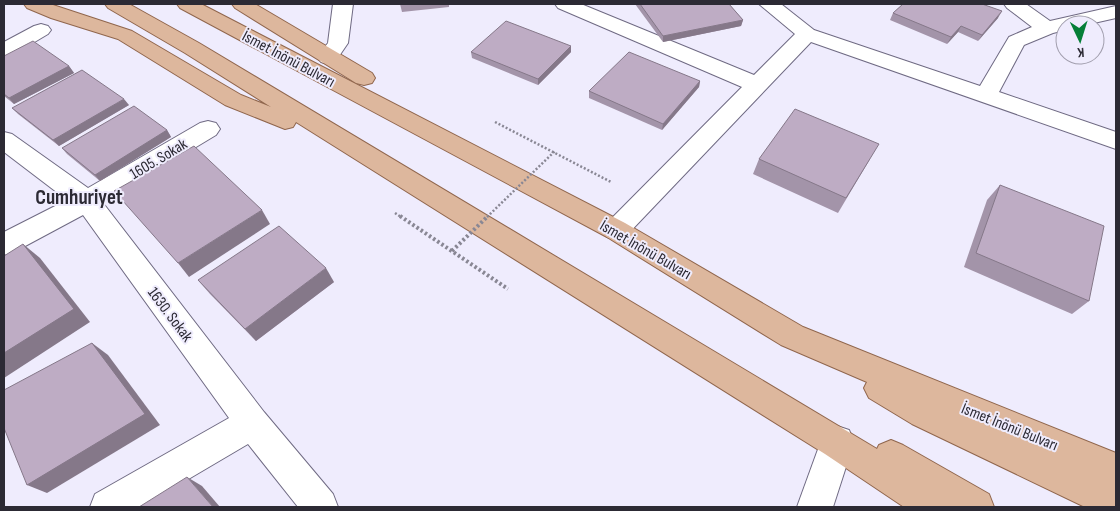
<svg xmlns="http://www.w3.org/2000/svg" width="1120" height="511" viewBox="0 0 1120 511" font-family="'Sofia Sans Condensed',sans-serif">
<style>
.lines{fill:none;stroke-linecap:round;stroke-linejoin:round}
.street-casing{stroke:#6f6a83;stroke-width:2}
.primary-casing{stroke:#90664d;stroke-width:2}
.path-far1{stroke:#898794;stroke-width:2.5;stroke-dasharray:2 2;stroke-linecap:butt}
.path{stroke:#898794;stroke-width:4;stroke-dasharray:2.5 2.5;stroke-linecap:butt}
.street{fill:#fff;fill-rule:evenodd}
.primary{fill:#ddb79d;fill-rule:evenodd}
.path-bridge-far1{stroke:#898794;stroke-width:2.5;stroke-dasharray:2 2;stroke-linecap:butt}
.path-bridge{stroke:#898794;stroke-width:4;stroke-dasharray:2.5 2.5;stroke-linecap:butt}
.wall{fill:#a394a9}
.shaded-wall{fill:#857889}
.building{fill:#beacc4;stroke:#857889}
.labels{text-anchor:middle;stroke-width:4;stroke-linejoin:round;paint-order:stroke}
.street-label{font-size:16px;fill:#2c2a34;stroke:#efecfd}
.district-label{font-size:21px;font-weight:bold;fill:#2c2a34;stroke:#efecfd}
</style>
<rect width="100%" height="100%" fill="#efecfd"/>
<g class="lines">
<!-- street casing -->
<g class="street-casing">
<g id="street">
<polygon points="333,4 353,4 348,43 335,62 328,64 321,62 317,57 328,43"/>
<polygon points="555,4 581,4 754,75 795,34 759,4 781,4 814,30 980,86 1009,37 1032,27 1007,8 1004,4 1026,4 1050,21 1116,6 1116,18 1085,25 1065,25 1065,30 1053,33 1024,45 999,92 1116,132 1116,149 811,42 625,237 616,240 607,237 603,230 607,223 742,87 558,8"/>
<polygon points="41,24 48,26 51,30 48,34 11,56 4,57 4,42 34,26"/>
<polygon points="208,121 216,123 220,129 216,135 103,203 264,412 333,494 338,507 298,507 248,444 141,507 90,507 95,494 229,418 83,215 14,252 4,255 4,232 67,200 4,152 4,132 12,134 88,188 200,123"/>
<polygon points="837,426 849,430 854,442 833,507 797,507 825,430"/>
</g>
</g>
<!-- primary casing -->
<g class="primary-casing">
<g id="primary">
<polygon points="24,4 50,4 132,31 241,95 271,107 185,53 108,8 105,4 129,4 199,43 877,449 879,445 891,440 903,445 989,494 994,507 904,507 825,454 296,122 293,127 285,129 225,105 118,39 51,18 27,8"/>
<polygon points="177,4 201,4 625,223 803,327 1116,453 1116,507 1085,507 912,424 869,398 864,388 867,382 781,345 607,237 180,8"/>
<polygon points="232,4 255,4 372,73 375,78 372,83 364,85 356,83 235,8"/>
</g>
</g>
<!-- path-far1 -->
<g class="path-far1">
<polyline points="495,122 611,182"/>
<polyline points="395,213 401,217"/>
</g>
<!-- path -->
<polyline class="path" points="400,216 508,289"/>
<!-- street -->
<use href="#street" class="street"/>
<!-- primary -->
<use href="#primary" class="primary"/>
<!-- path-bridge-far1 -->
<polyline class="path-bridge-far1" points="487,217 555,151"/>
<!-- path-bridge -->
<polyline class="path-bridge" points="452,251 488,216"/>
</g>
<!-- wall -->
<g class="wall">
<polygon points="400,4 449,4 449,7 402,12"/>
<polygon points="635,4 729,4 743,20 741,26 663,42"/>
<polygon points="902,4 982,4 998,18 978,41 958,32 947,44 890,20 893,13 903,4"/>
<polygon points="471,52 571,52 538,85 472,58"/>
<polygon points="4,56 69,66 74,73 14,104 4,96"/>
<polygon points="700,81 699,87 662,130 589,98 589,91"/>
<polygon points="129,105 59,146 18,114 12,108"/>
<polygon points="167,130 171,137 100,181 67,154 62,148"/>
<polygon points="759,159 870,159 838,213 753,174"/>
<polygon points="1000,185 1089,301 1072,314 964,267 987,200"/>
<polygon points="198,280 334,282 256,341 210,294"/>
</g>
<!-- shaded-wall -->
<g class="shaded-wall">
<polygon points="1002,11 998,18 978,41 982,35"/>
<polygon points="743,20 741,26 663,42 663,36"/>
<polygon points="961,26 958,32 947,44 951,37"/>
<polygon points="571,46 571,52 538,85 538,79"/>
<polygon points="69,66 74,73 14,104 9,98"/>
<polygon points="700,81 699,87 662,130 663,124"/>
<polygon points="124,99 129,105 59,146 53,140"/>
<polygon points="167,130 171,137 100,181 95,175"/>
<polygon points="262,210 270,224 189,277 178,263"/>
<polygon points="23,244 40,258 90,322 4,378 4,353"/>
<polygon points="326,268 334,282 256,341 245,329"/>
<polygon points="92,343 108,355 160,425 47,493 27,485"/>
<polygon points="187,477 202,486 220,507 213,507"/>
</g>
<!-- building -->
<g class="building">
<polygon points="640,4 729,4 743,20 663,36"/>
<polygon points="903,4 982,4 1002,11 982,35 961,26 951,37 893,13"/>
<polygon points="506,21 571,46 538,79 471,52"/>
<polygon points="33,41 69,66 9,98 4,94 4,56"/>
<polygon points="629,52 700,81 663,124 589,91"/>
<polygon points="82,70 124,99 53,140 12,108"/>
<polygon points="134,106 167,130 95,175 62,148"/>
<polygon points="795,109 879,144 846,198 759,159"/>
<polygon points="194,146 262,210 178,263 114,191"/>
<polygon points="1000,185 1104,226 1089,301 976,253"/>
<polygon points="279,226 326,268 245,329 198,280"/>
<polygon points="23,244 74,309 4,353 4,256"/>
<polygon points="92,343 145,414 27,485 4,428 4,390"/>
<polygon points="187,477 213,507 139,507"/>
</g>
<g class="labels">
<!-- street labels -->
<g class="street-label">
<text transform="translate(289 58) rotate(28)" y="6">İsmet İnönü Bulvarı</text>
<text transform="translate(158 158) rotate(-31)" y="6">1605. Sokak</text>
<text transform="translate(646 249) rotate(30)" y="6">İsmet İnönü Bulvarı</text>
<text transform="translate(171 314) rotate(53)" y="6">1630. Sokak</text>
<text transform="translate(1010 426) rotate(22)" y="6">İsmet İnönü Bulvarı</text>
</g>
<!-- district labels -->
<g class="district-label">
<text x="79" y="204">Cumhuriyet</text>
</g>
</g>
<!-- border -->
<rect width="1120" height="511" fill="none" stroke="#2c2a34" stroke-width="10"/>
<!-- north arrow -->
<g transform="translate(1080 40) rotate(176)"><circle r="24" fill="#efecfd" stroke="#a19ead"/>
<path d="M0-4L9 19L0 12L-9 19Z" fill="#057f37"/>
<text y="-8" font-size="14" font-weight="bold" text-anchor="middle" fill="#2c2a34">K</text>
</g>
</svg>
